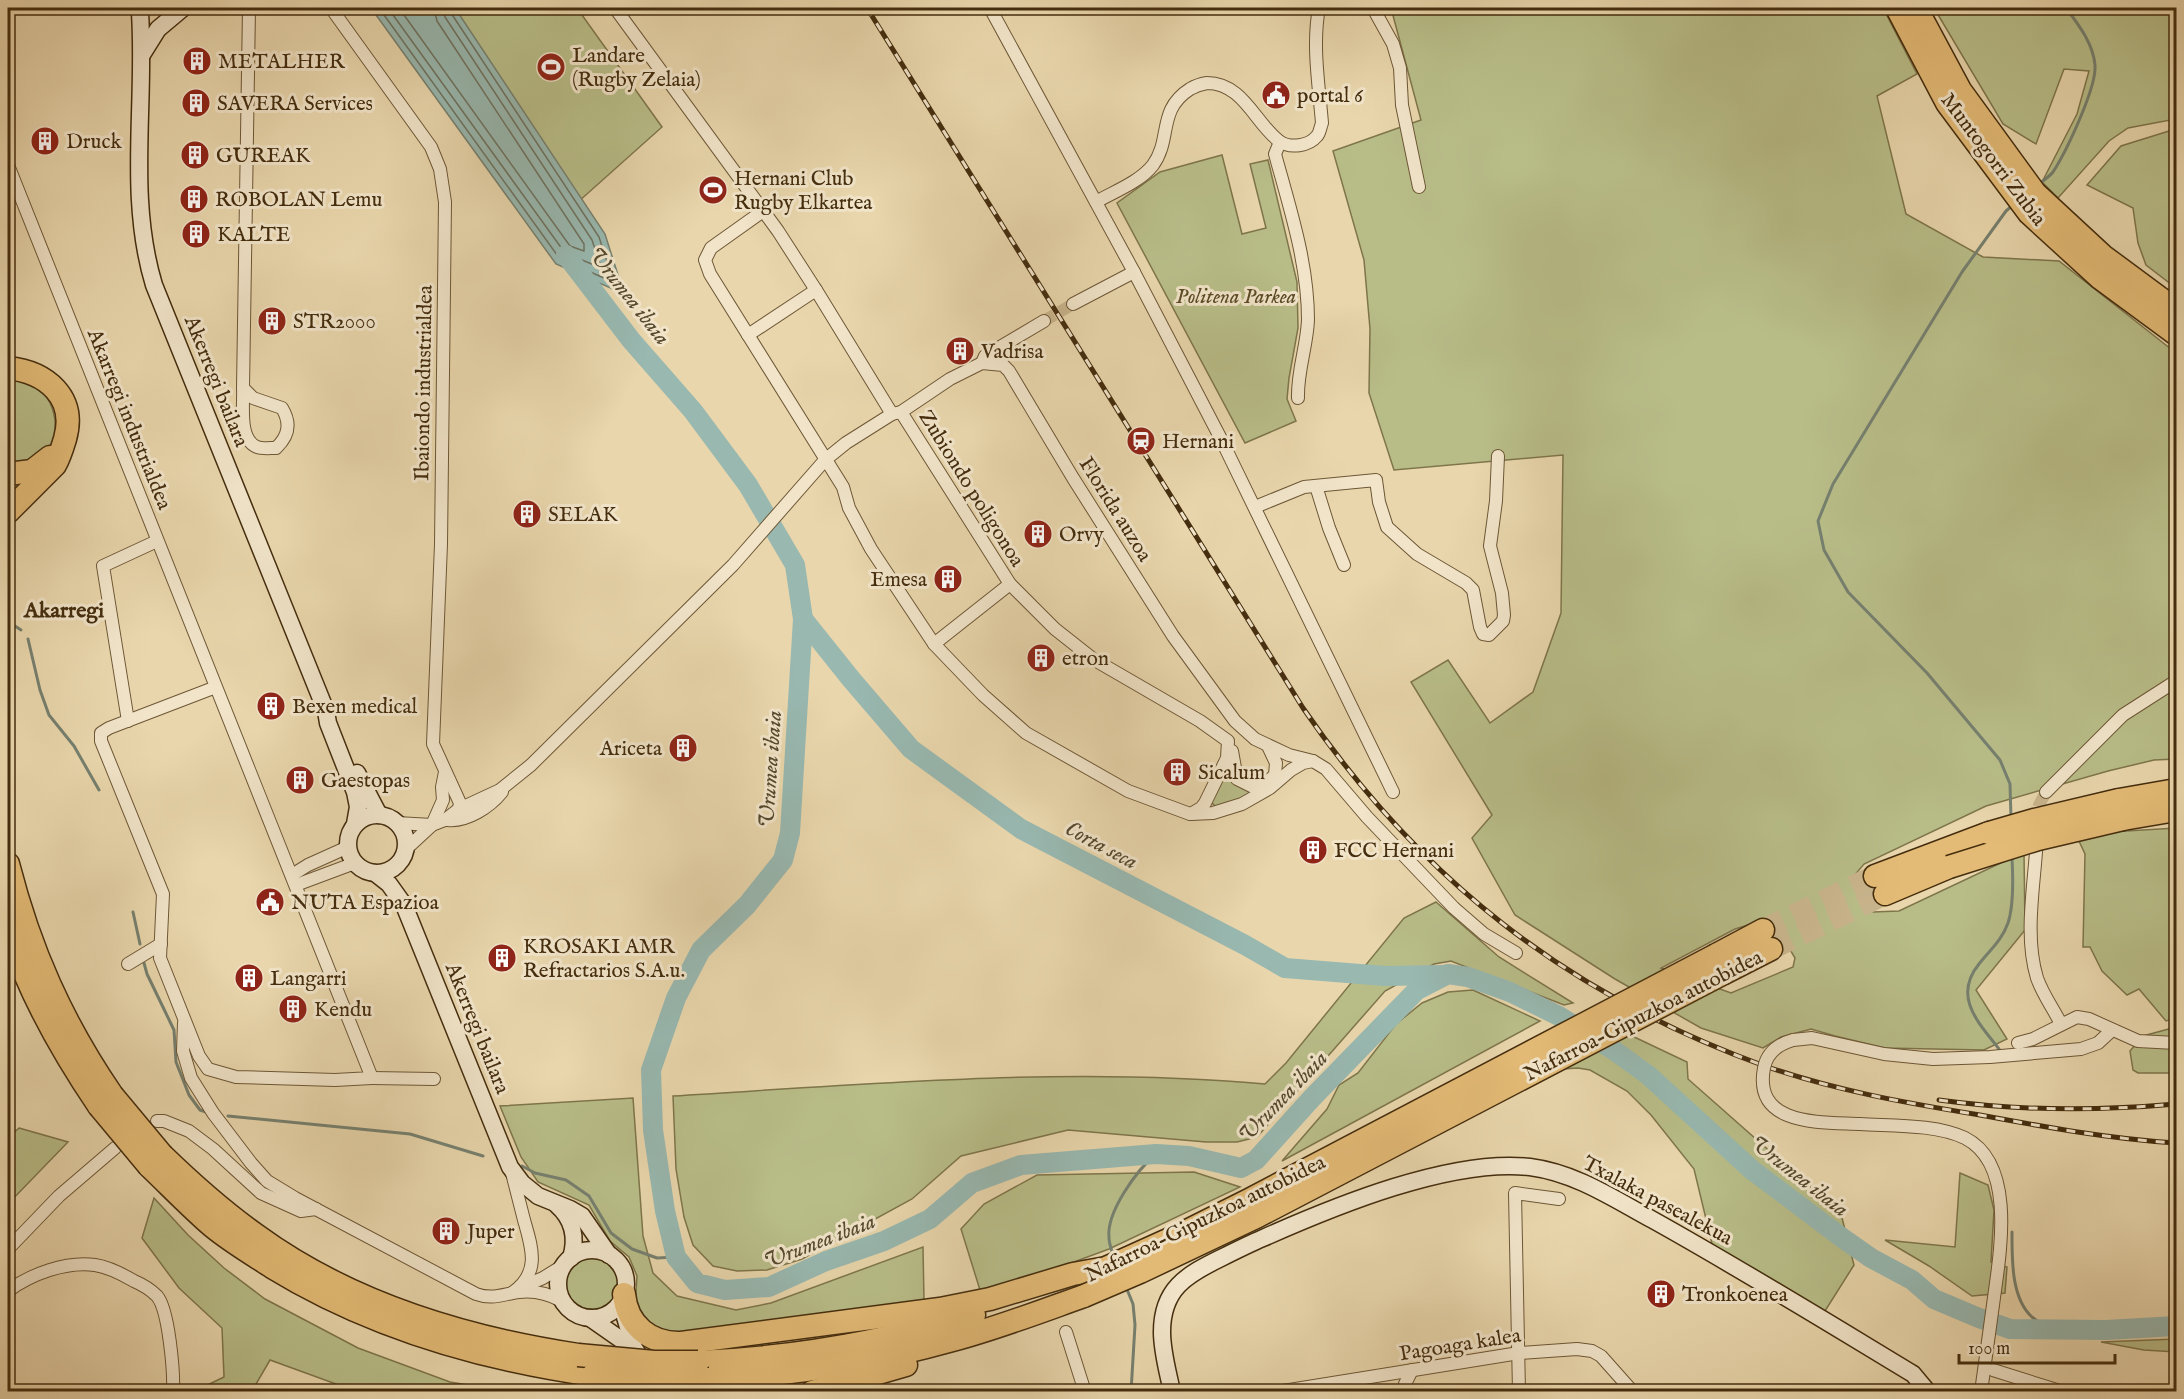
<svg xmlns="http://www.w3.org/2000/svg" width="2184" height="1399" viewBox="0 0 2184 1399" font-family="'IM FELL English',serif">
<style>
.green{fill:#b8bd88;stroke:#7e754b;stroke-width:1.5;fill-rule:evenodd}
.water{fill:#98b8b0;stroke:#76806f;stroke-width:1.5}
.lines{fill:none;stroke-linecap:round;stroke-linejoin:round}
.shore{stroke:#6e725f;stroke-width:1.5}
.stream{stroke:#76806f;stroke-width:3}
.river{stroke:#98b8b0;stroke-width:20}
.street-tunnel{stroke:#c8b48c;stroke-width:12;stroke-dasharray:12 6;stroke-linecap:butt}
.highway-tunnel{stroke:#c8b48c;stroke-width:22;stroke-dasharray:22 11;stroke-linecap:butt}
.street-casing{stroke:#6d5736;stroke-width:14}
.secondary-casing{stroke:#442d0e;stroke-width:19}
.highway-casing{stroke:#442d0e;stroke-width:25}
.street{stroke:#f1e4c9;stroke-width:12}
.secondary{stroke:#f1e4c9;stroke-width:16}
.highway{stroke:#e4bb76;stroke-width:22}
.rail-casing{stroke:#442d0e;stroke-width:5}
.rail{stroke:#f1e4c9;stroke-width:3;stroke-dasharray:9;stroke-linecap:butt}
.street-bridge-casing{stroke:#6d5736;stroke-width:14;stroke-linecap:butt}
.highway-bridge-casing{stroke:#442d0e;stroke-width:25;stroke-linecap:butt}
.street-bridge{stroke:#f1e4c9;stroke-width:12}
.highway-bridge{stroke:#e4bb76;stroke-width:22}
.labels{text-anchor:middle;stroke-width:6;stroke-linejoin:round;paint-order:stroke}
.poi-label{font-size:21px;fill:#442d0e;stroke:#f1e4c9;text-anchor:start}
.street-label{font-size:21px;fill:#442d0e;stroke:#f1e4c9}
.park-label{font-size:21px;font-style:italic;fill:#5b4a26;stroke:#f1e4c9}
.water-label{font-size:22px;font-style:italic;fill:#55492e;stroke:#f1e4c9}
.neighbourhood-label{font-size:22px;font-weight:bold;fill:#442d0e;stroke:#f1e4c9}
</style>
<rect width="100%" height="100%" fill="#e9d6ac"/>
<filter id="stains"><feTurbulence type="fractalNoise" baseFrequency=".00333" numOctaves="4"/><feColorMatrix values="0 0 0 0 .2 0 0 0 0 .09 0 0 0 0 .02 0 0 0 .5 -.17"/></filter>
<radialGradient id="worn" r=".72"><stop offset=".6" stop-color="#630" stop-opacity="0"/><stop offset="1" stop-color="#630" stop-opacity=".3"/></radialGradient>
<!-- green -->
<g class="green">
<polygon points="439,8 577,8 662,127 578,202"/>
<path d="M1391,8H1883L1917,74L1877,96L1906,214L1983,257L2059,261L2176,353V759L2154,760L2108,771L1986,806L1864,864L1853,877L1873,912L1899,911L2024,852L2025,930L1976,990L2007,1039L1984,1050L1885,1048L1835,1036L1811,1029L1781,1037L1763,1048L1701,1028L1615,979L1515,915L1472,838L1492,815L1411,682L1448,660L1490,723L1533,692L1561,613L1563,455L1394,470L1369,393L1370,329L1364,260L1333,151L1421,120ZM1771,918L1795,958L1793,967L1731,993L1661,968L1735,929Z"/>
<polygon points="1934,8 2176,8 2176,119 2128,128 2109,141 2058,198 2042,182 2077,114 2089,71 2064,69 2036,144 2003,124"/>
<polygon points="2169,131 2176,131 2176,288 2146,265 2138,243 2133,208 2087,185 2121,146"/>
<polygon points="1222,155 1242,234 1266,228 1250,164 1268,160 1297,282 1298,328 1289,378 1287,399 1296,421 1245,443 1117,203 1160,172"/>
<path d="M11,380C23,382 37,385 45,395C61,415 59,452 31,462C24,464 15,464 8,465V381Z"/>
<path d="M1228,768C1234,785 1240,790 1258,792L1249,798L1216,807L1211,802Z"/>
<polygon points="2176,828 2176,1018 2166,1021 2139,989 2127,995 2102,971 2090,947 2083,947 2085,854 2078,839 2110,832"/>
<path d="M1436,902L1499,957L1573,1003L1564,1005L1451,961L1434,964L1385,991L1257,1137L1237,1142H1206L1068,1130L961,1156L912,1199L802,1259L767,1270L737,1271L713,1266L693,1245L684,1217L676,1169L673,1096C870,1084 1068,1066 1265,1084L1286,1063L1404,918Z"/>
<polygon points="1473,990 1540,1021 1282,1161 1327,1109 1339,1085 1358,1073 1396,1024 1422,1003 1448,992"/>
<polygon points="2176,1027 2176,1073 2138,1073 2133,1070 2130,1051 2143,1036"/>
<polygon points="1630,1035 1687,1062 1688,1079 1841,1214 1854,1265 1825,1311 1713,1248 1694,1169 1651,1115 1627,1091 1590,1070 1578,1068 1563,1069"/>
<polygon points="633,1098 643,1236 653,1273 677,1296 736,1310 771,1303 923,1247 924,1302 673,1334 642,1322 635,1307 637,1276 629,1257 610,1241 589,1205 538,1182 521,1157 500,1106"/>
<polygon points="19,1128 68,1142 8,1204 8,1138"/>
<polygon points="1194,1172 1240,1187 1109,1249 1036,1276 980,1290 961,1229 984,1204 1037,1175"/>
<polygon points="1960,1173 1988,1185 1994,1210 1991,1262 2007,1267 2005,1293 1972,1296 1929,1266 1885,1240 1955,1247"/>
<polygon points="154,1198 188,1235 224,1268 265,1299 358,1348 450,1382 504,1391 335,1391 336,1384 270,1360 252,1391 195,1391 224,1377 222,1328 179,1288 142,1238"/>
<circle cx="592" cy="1284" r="26"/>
<polygon points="2176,1339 2176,1352 2144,1350 2101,1342"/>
</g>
<!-- water -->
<polygon class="water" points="371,8 455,8 605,234 624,294 556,264"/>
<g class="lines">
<!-- shore -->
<g class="shore">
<polyline points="379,8 560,259 611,281 612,277 599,237 451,13 450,8"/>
<polyline points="388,8 565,253 599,267 600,264 592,240 445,17 443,8"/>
<polyline points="399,8 570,246 584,251 584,244 437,21 434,8"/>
</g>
<!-- stream -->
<g class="stream">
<path d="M2039,184C2044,180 2050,176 2053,172C2066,152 2097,87 2095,65C2093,43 2078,24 2066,8"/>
<polyline points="8,623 12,624 21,630"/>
<polyline points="28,639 40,690 49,715 74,746 99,790"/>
<polyline points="2011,818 2010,784 2000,760 1927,673 1848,592 1824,550 1818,521 1833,484 1962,272 2006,211 2013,205"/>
<polyline points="133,912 140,944"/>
<polyline points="144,963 147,974 174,1030 176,1062 189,1095 200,1110 209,1113"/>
<path d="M1999,1049C1979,1023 1952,997 1979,964C1990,950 2002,940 2008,923C2014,905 2013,876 2012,858"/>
<polyline points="228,1116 410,1134 483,1156"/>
<polyline points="522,1166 535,1173 566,1180 589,1196 611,1233 632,1249 657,1258 676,1257"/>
<path d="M2012,1232C2012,1259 2011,1298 2032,1317C2038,1322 2045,1326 2051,1330"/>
<path d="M1113,1256C1112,1250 1109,1244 1109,1238C1106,1212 1137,1170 1156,1154"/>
<polyline points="1126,1287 1133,1304 1135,1325 1131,1392"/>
</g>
<!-- river -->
<g class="river">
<polyline points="566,255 631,340 693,411 748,485 795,565 803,619 790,833 783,860 747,905 701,950 676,998 651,1070 653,1130 665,1211 676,1257 697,1283 725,1290 769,1287 826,1261 884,1241 930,1219 972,1183 1021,1165 1156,1154 1189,1156 1241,1168 1256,1160 1311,1099 1417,990 1448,974 1468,977 1510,992 1559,1016 1615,1051 1648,1075 1752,1170 1841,1237 1871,1258 1912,1280 1934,1299 1979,1318 2010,1329 2106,1330 2176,1326"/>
<polyline points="803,619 851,679 911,749 1021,829 1245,945 1285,968 1385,976 1444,975"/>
</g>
<!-- street-tunnel -->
<g class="street-tunnel">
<polyline points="1044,321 1073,304"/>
<polyline points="2038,824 2039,805 2046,792"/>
</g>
<!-- highway-tunnel -->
<g class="highway-tunnel">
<polyline points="1763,930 1875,876"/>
<polyline points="1771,949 1885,894"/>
</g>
<!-- street casing -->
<g class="street-casing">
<g id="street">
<polyline points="331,8 431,147 440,169 445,202 441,544 433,744 460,803 459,809"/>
<polyline points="615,8 778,231 816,290 892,414"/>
<polyline points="990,8 1134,272 1221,439 1393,792"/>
<polyline points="1373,8 1393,44 1400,68 1402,105 1419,187"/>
<path d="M1280,142L1275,154C1290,209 1308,263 1308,320C1307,346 1297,372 1298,398"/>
<polyline points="8,165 372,1078 335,1080 236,1077 208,1069 199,1056 160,958 163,894 101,741 101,733 109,728 216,687"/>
<path d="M1096,202C1113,192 1140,182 1153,165C1172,139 1157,110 1190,89C1195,86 1201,84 1207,83C1243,83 1255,123 1279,141C1290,149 1309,146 1317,136C1320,133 1320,128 1322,123C1319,86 1312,45 1319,8"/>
<polyline points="763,211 711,248 705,260 710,274 843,487 849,508 871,549 934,644 983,695 1026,733 1128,791 1190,814 1213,813 1242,804 1270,788 1291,770 1303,763 1313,761"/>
<polyline points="1073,304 1134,272"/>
<polyline points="748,335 816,290"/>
<polyline points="982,363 985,356 1044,321"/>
<path d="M243,388L253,398L282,408C291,423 289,436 276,448C270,448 262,449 257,447C238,439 244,405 243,388L249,8"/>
<polyline points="901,412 1010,584 1055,629 1093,659 1200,721 1228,741 1227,758 1205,803 1201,808 1191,814"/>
<polyline points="1316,486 1329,528 1344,565"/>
<polyline points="1255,507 1304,487 1376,480 1379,502 1387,527 1417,554 1466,583 1473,590 1480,627 1483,634 1489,635 1503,621 1504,615 1502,593 1490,546 1496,501 1498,456"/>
<polyline points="934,644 1010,584"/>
<polyline points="128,721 103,566 157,541"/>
<polyline points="1232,751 1237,779 1253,787 1266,783 1275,775 1276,763 1268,746"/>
<polyline points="2046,792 2123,715 2176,681"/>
<path d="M448,820C467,822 490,807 502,792"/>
<polyline points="397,823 432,825"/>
<polyline points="432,825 443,800 442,787 445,772"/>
<polyline points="406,849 432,825 445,820 459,809 500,790 531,765 733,565 825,460 846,443 892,414 901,412 950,379 982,363 1003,365 1009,371 1073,478 1173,636 1235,721 1255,739 1289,755 1313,761 1326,769 1367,817 1454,908 1484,934 1516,953"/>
<path d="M2036,852C2033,893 2025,938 2037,978C2043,995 2053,1008 2061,1024"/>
<polyline points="292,875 308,865 348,847"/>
<polyline points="296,885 355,863"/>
<polyline points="128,964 161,944"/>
<path d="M184,1023L183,1051L191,1078L213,1113L251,1163L267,1181L295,1198L476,1294C492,1300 503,1294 519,1292C535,1290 549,1294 562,1301"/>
<polyline points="1793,1040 1812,1038 1884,1054 1933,1059 1990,1057 2081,1049 2098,1043 2112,1030"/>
<polyline points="2018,1043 2033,1039 2077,1017 2089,1019 2138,1041 2176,1043"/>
<polyline points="372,1078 434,1079"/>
<polyline points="157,1121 164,1121 189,1131 213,1149 261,1193 301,1211 316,1209"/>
<path d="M1860,1124C1892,1126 1936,1124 1965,1138C2018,1165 1999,1258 1993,1305C1989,1334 1985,1363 1981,1392"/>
<path d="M512,1173C516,1189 520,1204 524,1220C532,1248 541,1273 512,1293"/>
<polyline points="8,1249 59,1196 115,1148"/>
<polyline points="520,1288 543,1278 564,1265"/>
<path d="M8,1291C31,1274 66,1261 95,1265C109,1267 122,1274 134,1281C141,1284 151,1290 157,1296C169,1310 174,1373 173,1392"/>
<polyline points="1066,1332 1085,1392"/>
<polyline points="1993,1370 2063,1392"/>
<polyline points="1277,1392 1519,1353 1577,1349 1592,1351 1601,1356 1633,1392"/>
<polyline points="1405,1392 1405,1384 1412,1370"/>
<polyline points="1519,1392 1515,1193 1559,1199"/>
</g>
</g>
<!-- secondary casing -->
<g class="secondary-casing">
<g id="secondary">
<path d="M140,13C146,104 127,196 154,285L326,711L328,723L355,792L358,807L355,824"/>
<polyline points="143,53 158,29 183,8"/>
<polyline points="357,773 379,815"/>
<circle cx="377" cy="844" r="29"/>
<polyline points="375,873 389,884 404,905 510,1167 522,1183 538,1196 570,1209 582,1216 609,1255"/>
<path d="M557,1205C573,1219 577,1238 571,1258"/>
<circle cx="592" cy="1284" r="34"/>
<polyline points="623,1310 634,1348 663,1392"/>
<polyline points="590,1318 620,1339 634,1352"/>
<path d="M1172,1392C1168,1372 1162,1352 1162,1332C1162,1289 1186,1275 1221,1258C1235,1251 1249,1244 1263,1238C1335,1206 1451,1158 1530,1167C1576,1173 1614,1199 1653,1220C1741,1269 1827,1322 1913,1374L1928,1392"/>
</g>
</g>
<!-- highway casing -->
<g class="highway-casing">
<g id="highway">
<polyline points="1897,8 1947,103 2029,213 2100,278 2176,334"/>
<polyline points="1916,8 1960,90 2035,193 2103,256 2176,310"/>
<path d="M8,368C46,372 77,397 65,439C62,449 60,456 55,465L8,512"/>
<polyline points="8,474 32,471 50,457"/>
<polyline points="2119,800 2176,790"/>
<polyline points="2123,819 2176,810"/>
<path d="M8,864C30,950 62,1022 112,1095"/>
<polyline points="1875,876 1989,833"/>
<polyline points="1885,894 1949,867"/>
<path d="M8,928C28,992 61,1050 99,1106"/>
<polyline points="1716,955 1763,930"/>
<polyline points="1724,973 1771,949"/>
<path d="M162,1155C192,1184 222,1211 256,1235C349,1303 465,1338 578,1355"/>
<path d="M149,1166C170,1186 190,1207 212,1226C230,1241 252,1254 272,1267C370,1327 480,1359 593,1375"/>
<path d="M624,1294C627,1325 650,1344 681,1343L940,1309L990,1299L1073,1274L1106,1268"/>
<path d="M698,1362C792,1358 884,1342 974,1315"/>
<path d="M709,1379C791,1375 870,1363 949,1341C995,1329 1039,1312 1084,1296"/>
<polyline points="812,1392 906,1365"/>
</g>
</g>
<!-- street -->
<use href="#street" class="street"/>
<!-- secondary -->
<use href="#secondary" class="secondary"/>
<!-- highway -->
<use href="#highway" class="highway"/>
<!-- rail casing -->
<g class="rail-casing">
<g id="rail">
<path d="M867,8L1303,708C1420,879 1567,994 1762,1065C1832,1090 1906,1103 1980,1115C2045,1127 2110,1139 2176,1143"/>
<path d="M1939,1100C2018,1111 2097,1111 2176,1104"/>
</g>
</g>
<!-- rail -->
<use href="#rail" class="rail"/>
<!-- street-bridge casing -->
<g class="street-bridge-casing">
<path id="street-bridge" d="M1793,1040C1779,1044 1767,1052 1764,1068C1753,1127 1822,1122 1860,1124"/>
</g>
<!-- highway-bridge casing -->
<g class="highway-bridge-casing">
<g id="highway-bridge">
<polyline points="1989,833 2034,820 2119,800"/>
<polyline points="1949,867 2038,839 2123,819"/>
<polyline points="112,1095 162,1155"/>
<polyline points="99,1106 149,1166"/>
<polyline points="1106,1268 1179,1235 1249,1200 1716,955"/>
<polyline points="1084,1296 1140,1272 1258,1216 1724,973"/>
<polyline points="578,1355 654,1362 698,1362"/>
<polyline points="593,1375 655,1379 709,1379"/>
</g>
</g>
<!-- street-bridge -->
<use href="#street-bridge" class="street-bridge"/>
<!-- highway-bridge -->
<use href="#highway-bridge" class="highway-bridge"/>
</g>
<!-- icons -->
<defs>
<g id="building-disc" transform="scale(1.5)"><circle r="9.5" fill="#8f2418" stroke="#f1e4c9"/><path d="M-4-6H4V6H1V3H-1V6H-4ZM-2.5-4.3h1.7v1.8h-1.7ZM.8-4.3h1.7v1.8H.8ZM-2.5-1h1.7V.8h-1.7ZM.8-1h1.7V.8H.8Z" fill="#fff"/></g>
<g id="stadium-disc" transform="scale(1.5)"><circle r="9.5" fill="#8f2418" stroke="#f1e4c9"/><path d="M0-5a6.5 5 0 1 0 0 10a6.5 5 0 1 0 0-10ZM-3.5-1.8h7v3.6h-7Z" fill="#fff"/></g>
<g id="civic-disc" transform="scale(1.5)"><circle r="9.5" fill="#8f2418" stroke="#f1e4c9"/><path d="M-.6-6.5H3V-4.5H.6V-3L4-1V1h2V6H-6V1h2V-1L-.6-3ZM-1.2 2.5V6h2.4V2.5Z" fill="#fff"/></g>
<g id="station-disc" transform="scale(1.5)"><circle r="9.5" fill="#8f2418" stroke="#f1e4c9"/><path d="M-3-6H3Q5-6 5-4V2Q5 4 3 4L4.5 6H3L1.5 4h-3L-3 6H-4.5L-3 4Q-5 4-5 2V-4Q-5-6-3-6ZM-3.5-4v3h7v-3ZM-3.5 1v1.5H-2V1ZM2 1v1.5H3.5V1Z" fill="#fff"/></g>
</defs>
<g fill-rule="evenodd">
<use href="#building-disc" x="197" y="61"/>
<use href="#stadium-disc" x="551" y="67"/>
<use href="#civic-disc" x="1276" y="95"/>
<use href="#building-disc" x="196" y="103"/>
<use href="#building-disc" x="45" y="141"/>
<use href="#building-disc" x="195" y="155"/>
<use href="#stadium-disc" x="713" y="190"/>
<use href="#building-disc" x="194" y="199"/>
<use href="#building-disc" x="196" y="234"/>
<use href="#building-disc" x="272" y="321"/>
<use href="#building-disc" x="960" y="351"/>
<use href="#station-disc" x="1141" y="441"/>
<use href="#building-disc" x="527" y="514"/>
<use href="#building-disc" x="1038" y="534"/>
<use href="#building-disc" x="948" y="579"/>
<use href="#building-disc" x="1041" y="658"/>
<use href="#building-disc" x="271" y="706"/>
<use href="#building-disc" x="683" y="748"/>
<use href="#building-disc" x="1177" y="772"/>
<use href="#building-disc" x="300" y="780"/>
<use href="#building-disc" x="1313" y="850"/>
<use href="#civic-disc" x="270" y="902"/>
<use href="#building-disc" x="502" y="958"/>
<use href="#building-disc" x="249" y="978"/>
<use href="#building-disc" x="293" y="1009"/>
<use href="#building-disc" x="446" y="1231"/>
<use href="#building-disc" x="1661" y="1294"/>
</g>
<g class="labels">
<!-- poi labels -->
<g class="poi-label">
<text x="572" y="62">Landare<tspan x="572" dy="24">(Rugby Zelaia)</tspan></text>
<text x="218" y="68">METALHER</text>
<text x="1297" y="102">portal 6</text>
<text x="217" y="110">SAVERA Services</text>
<text x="66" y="148">Druck</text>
<text x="216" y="162">GUREAK</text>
<text x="734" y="185">Hernani Club<tspan x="734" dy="24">Rugby Elkartea</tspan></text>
<text x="215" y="206">ROBOLAN Lemu</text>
<text x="217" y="241">KALTE</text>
<text x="293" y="328">STR2000</text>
<text x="981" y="358">Vadrisa</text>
<text x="1162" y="448">Hernani</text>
<text x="548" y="521">SELAK</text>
<text x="1059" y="541">Orvy</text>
<text x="927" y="586" text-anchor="end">Emesa</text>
<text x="1062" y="665">etron</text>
<text x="292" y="713">Bexen medical</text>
<text x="662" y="755" text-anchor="end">Ariceta</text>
<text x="1198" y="779">Sicalum</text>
<text x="321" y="787">Gaestopas</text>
<text x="1334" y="857">FCC Hernani</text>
<text x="291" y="909">NUTA Espazioa</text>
<text x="523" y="953">KROSAKI AMR<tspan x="523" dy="24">Refractarios S.A.u.</tspan></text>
<text x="270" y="985">Langarri</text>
<text x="314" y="1016">Kendu</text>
<text x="467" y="1238">Juper</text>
<text x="1682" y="1301">Tronkoenea</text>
</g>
<!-- street labels -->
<g class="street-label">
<text transform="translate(1994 159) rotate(53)" y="7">Muntogorri Zubia</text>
<text transform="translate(217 381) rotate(68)" y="7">Akerregi bailara</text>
<text transform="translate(423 383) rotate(-89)" y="7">Ibaiondo industrialdea</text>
<text transform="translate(130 419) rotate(68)" y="7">Akarregi industrialdea</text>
<text transform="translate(972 488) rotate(58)" y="7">Zubiondo poligonoa</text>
<text transform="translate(1116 509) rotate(58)" y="7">Florida auzoa</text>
<text transform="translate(1643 1015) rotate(-27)" y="7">Nafarroa-Gipuzkoa autobidea</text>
<text transform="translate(478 1028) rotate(68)" y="7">Akerregi bailara</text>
<text transform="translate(1658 1200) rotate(28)" y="7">Txalaka pasealekua</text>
<text transform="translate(1205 1218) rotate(-26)" y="7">Nafarroa-Gipuzkoa autobidea</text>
<text transform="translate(1460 1344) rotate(-9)" y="7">Pagoaga kalea</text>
</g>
<!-- park labels -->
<g class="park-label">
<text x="1236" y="303">Politena Parkea</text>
</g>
<!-- water labels -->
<g class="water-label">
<text transform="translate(630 295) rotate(52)" y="8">Urumea ibaia</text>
<text transform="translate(769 769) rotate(-86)" y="8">Urumea ibaia</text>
<text transform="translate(1102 844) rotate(28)" y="8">Corta seca</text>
<text transform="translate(1282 1096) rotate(-46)" y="8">Urumea ibaia</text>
<text transform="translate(1800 1175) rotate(38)" y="8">Urumea ibaia</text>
<text transform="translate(819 1240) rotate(-21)" y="8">Urumea ibaia</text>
</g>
<!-- neighbourhood labels -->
<g class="neighbourhood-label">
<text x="64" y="617">Akarregi</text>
</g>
</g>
<!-- margin -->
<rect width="2184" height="1399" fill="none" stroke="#e9d6ac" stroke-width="30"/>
<rect x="9" y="9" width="2166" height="1381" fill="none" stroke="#442d0e" stroke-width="3"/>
<rect x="15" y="15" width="2154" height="1369" fill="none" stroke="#442d0e" stroke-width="1.5"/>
<!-- scale -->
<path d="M1959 1354v9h156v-9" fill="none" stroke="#442d0e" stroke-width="3"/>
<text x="1968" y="1354" font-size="18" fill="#442d0e" stroke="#f1e4c9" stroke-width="4.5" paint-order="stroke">100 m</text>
<rect width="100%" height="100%" filter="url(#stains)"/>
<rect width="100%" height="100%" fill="url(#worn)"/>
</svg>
